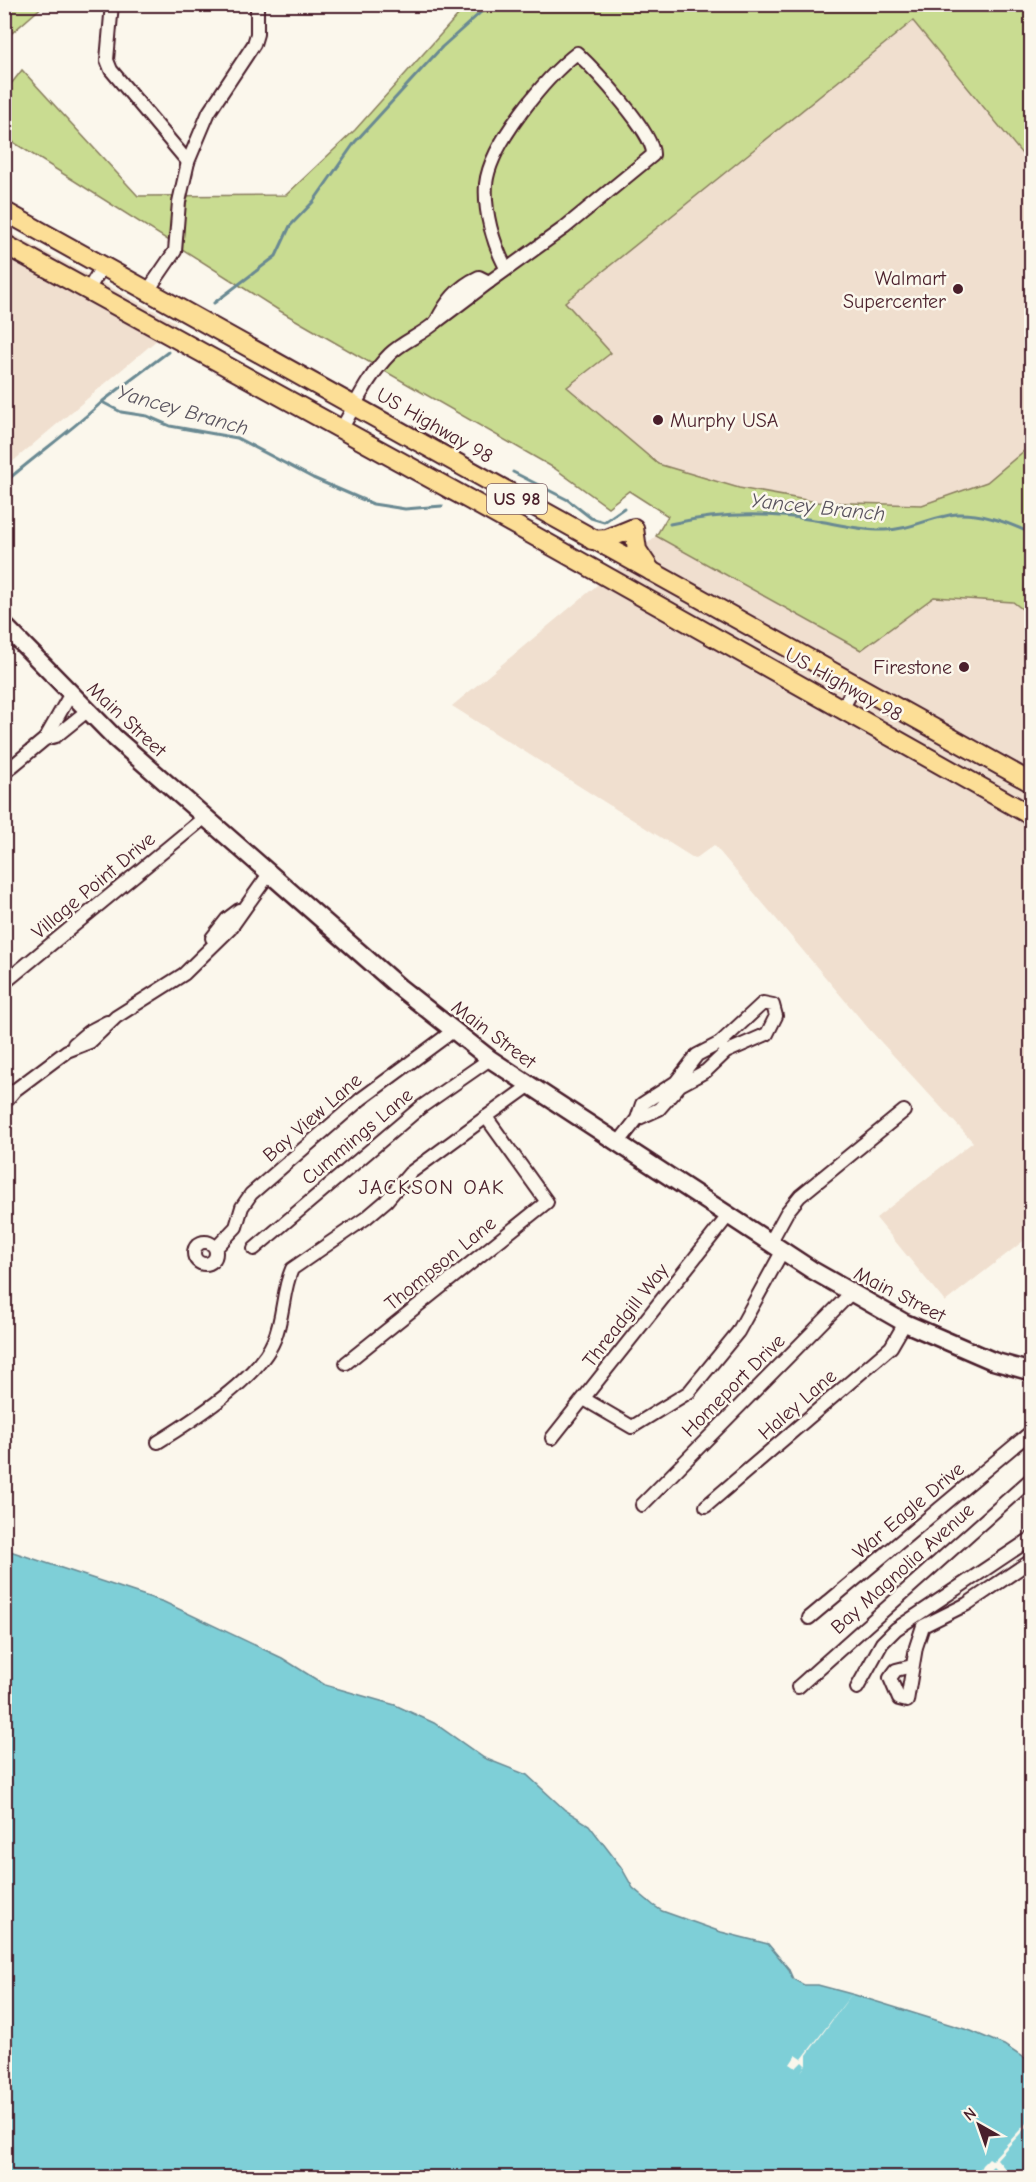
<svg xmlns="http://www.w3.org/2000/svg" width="1036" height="2182" viewBox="0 0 1036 2182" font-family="'Comic Neue',sans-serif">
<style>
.built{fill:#f0dfcf}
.green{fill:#c9dc91;stroke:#8a7e5e;stroke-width:1.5}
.water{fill:#7ecfd7;stroke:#698992;stroke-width:1.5}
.pier{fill:#fbf7ec}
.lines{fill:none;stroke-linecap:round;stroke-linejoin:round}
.stream{stroke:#698992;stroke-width:3}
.minor-casing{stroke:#4a1f2b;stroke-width:16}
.secondary-casing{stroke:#4a1f2b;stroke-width:21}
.primary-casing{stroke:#4a1f2b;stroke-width:22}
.minor{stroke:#fbf7ec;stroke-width:12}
.secondary{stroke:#fbf7ec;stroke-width:16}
.primary{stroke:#fcde96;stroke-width:18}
.poi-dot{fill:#4a1f2b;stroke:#fbf7ec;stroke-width:2}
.labels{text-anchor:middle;stroke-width:5;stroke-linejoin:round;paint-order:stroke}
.shield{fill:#fbf7ec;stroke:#7f6065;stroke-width:1.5}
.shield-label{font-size:18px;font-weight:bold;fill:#4a1f2b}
.poi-label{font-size:20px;fill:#4a1f2b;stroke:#fbf7ec;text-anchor:end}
.street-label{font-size:20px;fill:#4a1f2b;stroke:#fbf7ec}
.water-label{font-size:21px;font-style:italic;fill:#5a545f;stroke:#fbf7ec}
.neighbourhood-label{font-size:21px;letter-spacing:1.5px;fill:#4a1f2b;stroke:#fbf7ec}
</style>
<rect width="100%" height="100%" fill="#fbf7ec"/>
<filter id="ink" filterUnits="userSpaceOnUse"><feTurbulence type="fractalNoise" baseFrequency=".0167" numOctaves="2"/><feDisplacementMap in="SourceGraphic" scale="12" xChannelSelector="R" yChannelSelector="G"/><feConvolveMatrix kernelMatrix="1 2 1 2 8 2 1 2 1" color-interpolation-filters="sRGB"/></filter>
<g filter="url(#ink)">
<!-- built -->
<g class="built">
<polygon points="914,21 1031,165 1031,445 987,482 922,505 817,502 739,488 658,464 567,386 565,302"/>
<polygon points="5,230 177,323 5,468"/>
<polygon points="656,536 861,650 934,597 1013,602 1031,616 1031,1235 945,1302 876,1218 973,1142 869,1029 714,845 695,859 452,706"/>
</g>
<!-- green -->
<g class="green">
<polygon points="5,4 44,4 44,5 5,39"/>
<polygon points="467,5 1031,5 1031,165 913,21 565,302 611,353 567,387 658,464 739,488 817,502 922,505 987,482 1031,445 1031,616 1013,602 934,597 861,650 656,536 668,516 629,491 608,507 554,468 280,311 5,137 4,93 22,70 138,196 286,195 355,130"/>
</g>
<!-- water -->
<polygon class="water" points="4,1549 164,1602 282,1658 325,1685 395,1705 434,1723 484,1758 527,1775 565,1810 589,1825 621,1867 633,1888 653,1905 662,1911 721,1932 768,1944 788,1968 793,1979 804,1985 818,1985 855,1995 971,2031 1004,2045 1031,2063 1031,2177 5,2177"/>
<!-- pier -->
<g class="pier">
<polygon points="853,1992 807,2055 807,2063 801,2072 805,2065 802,2062 796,2068 790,2064 796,2055 802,2059"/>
<polygon points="1031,2118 1031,2122 997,2159 1007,2171 1007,2175 988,2177 996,2169 993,2166 985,2174 980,2169 982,2165 989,2158 992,2160"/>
</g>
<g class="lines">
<!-- stream -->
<g class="stream">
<polyline points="214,303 276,256 290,226 313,202 355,142 442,47 490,4"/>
<polyline points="103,401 168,352"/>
<polyline points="513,472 568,500 591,518 604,522 624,508"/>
<path d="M4,483C36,455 71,431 102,402L121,412L147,416L170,426L237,438L313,478L373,504L405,509L442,506"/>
<path d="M670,524C718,513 765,512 814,520C837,524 858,530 882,530C908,531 932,516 957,514C982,513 1010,523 1032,534"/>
</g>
<!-- minor casing -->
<g class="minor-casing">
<g id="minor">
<polyline points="112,4 107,60 111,70 188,162 209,112 254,44 257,34 257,4"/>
<path d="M479,277L489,282L436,322C446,302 457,287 479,277Z"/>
<path d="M489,282L564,228L653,155C655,134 594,69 577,53C546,77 490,144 486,184C484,212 493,243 506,268"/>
<polyline points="88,290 102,267"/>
<polyline points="147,292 175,251 179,202 188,162"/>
<path d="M342,428C357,402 368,376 390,354C403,341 422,335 436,322"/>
<polyline points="842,709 856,684"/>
<polyline points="45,739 70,695"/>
<polyline points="4,773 45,739 56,736 87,711"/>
<polyline points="212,938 227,919 239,910"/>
<polyline points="4,983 205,817"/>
<polyline points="74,1044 88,1032 107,1022"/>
<polyline points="4,1103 15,1090 67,1051 90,1042 116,1017 184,974 230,929 269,874"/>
<polyline points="619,1142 637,1119 642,1104 676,1082 697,1055 720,1043 763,1003 773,1005 776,1016 767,1034 726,1052 706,1071 680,1085 659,1109 637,1119"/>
<circle cx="205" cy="1253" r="11"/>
<polyline points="770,1243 787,1212 800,1196 904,1111"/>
<polyline points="216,1248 236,1227 242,1207 251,1194 361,1099 453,1031"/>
<polyline points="254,1249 421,1107 490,1059"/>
<polyline points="346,1363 547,1202 486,1117 529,1086"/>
<polyline points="584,1399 632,1427 689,1392 738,1332 783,1250"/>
<polyline points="552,1438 728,1216"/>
<path d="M158,1442C192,1421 259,1377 274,1340C284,1317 282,1291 292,1269L366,1218L386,1201L410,1173L486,1117"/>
<polyline points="642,1505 851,1293"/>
<polyline points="706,1506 891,1347 905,1323"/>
<polyline points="809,1618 1032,1431"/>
<polyline points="912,1666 896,1670 890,1678 899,1699 907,1701 916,1647 923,1626 967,1604 1032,1560"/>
<polyline points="798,1687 1032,1478"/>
<polyline points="857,1688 882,1643 896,1629 1032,1538"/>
</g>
</g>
<!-- secondary casing -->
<g class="secondary-casing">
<polyline id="secondary" points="4,625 115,738 399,987 490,1059 812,1270 905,1323 993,1361 1032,1372"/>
</g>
<!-- primary casing -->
<g class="primary-casing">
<g id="primary">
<polyline points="4,211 1032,783"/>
<polyline points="4,244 490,511 1032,816"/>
<polyline points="592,540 607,539 634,528 637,550 651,571"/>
</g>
</g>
<!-- minor -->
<use href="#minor" class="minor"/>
<!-- secondary -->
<use href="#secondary" class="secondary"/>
<!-- primary -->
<use href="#primary" class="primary"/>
</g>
</g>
<!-- markers -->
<g class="poi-dot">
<circle cx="958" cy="289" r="6"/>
<circle cx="658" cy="420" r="6"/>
<circle cx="964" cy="667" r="6"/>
</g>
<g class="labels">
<!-- shield labels -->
<rect class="shield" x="487" y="484" width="60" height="30" rx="4.5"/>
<g class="shield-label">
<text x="517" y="505">US 98</text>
</g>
<!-- poi labels -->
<g class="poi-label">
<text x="946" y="285">Walmart<tspan x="946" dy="23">Supercenter</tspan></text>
<text x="670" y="427" text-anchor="start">Murphy USA</text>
<text x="952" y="674">Firestone</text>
</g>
<!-- street labels -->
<g class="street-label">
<text transform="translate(435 425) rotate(30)" y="7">US Highway 98</text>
<text transform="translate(844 684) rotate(29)" y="7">US Highway 98</text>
<text transform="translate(127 719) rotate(43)" y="7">Main Street</text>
<text transform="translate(93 885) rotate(-40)" y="7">Village Point Drive</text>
<text transform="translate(494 1034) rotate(37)" y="7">Main Street</text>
<text transform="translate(312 1117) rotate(-41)" y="7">Bay View Lane</text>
<text transform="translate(357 1136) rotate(-40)" y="7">Cummings Lane</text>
<text transform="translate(440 1263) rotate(-39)" y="7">Thompson Lane</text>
<text transform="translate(900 1294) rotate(27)" y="7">Main Street</text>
<text transform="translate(625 1315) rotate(-52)" y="7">Threadgill Way</text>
<text transform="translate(733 1385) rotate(-45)" y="7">Homeport Drive</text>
<text transform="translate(797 1404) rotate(-41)" y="7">Haley Lane</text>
<text transform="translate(908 1510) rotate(-40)" y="7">War Eagle Drive</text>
<text transform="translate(902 1568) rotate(-42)" y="7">Bay Magnolia Avenue</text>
</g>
<!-- water labels -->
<g class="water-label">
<text transform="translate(183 410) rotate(16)" y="7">Yancey Branch</text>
<text transform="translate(818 507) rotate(6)" y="7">Yancey Branch</text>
</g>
<!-- neighbourhood labels -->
<g class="neighbourhood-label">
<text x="432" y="1194">JACKSON OAK</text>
</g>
</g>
<!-- margin -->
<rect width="1036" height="2182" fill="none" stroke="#fbf7ec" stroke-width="24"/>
<rect x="12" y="12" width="1012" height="2158" fill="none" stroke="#4a1f2b" stroke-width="2" filter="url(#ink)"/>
<!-- north arrow -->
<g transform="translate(979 2125) rotate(320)" stroke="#fbf7ec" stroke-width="4.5" paint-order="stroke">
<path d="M0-4.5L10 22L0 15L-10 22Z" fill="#4a1f2b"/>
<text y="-9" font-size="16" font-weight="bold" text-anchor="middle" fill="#4a1f2b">N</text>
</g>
</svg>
